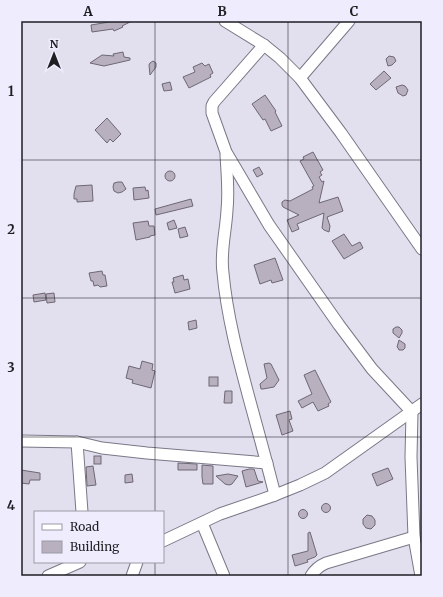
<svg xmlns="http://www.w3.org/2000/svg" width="443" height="597" viewBox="0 0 443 597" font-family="Merriweather,serif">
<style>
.building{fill:#b8b0be;stroke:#6e6773}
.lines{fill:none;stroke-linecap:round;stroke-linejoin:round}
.street-casing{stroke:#7a7886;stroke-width:13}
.street{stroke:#fff;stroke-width:11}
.grid{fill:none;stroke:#1e1e23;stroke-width:1;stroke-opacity:0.55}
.neatline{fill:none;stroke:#1e1e23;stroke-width:1.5}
.grid-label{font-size:13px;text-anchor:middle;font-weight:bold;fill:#1e1e23}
</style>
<rect width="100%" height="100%" fill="#e2e0ef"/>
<!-- building -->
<g class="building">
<polygon points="108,21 132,21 122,26 123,27 114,31 113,29 92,32 91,25 109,22"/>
<polygon points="123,52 124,57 130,58 130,60 104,66 90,63 102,55 114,56 113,54"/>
<polygon points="389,56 394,57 396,61 392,65 388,66 386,59"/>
<polygon points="153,61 156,63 156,67 150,75 149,65 150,63"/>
<polygon points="202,63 205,66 209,64 213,73 210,75 211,77 189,88 183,77 195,72 193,67"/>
<polygon points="384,71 391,78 376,90 370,84"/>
<polygon points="170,82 172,90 164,91 162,84"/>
<polygon points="402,85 405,86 408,90 406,95 403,96 398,93 396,87"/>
<polygon points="265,95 276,111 275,112 282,126 271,131 265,119 263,120 252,104"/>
<polygon points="107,118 121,134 113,142 110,139 107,143 95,130"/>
<polygon points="313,152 323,170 320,172 322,175 319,177 322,182 324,181 319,203 338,197 343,211 327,217 330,226 329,232 324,230 322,228 324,213 297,224 299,229 292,232 287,220 299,215 283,207 282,205 282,202 285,200 290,201 313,189 312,187 314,186 300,161 304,159 303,157"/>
<polygon points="259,167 263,174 257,177 253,170"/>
<circle cx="170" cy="176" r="5"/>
<polygon points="118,182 122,182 126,189 122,192 118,193 114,191 113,187 114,183"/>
<polygon points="92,185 93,201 77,202 77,199 74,199 74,194 76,186"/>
<polygon points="145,187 146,191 148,190 149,198 134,200 133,188"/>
<polygon points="191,199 193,206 156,215 155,209"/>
<polygon points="174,220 177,228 169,230 167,223"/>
<polygon points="148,221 149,226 154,226 155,235 150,236 150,237 136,240 133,223"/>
<polygon points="185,227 188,236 180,238 178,229"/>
<polygon points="344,234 352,246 360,242 363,248 344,259 332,241"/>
<polygon points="275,258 283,280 272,283 271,280 260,284 254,265"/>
<polygon points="102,271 103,275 105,275 107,286 100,287 98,285 94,286 93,281 91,281 89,273"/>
<polygon points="183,275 184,280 188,279 190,289 175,293 172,282 174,282 173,278"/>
<polygon points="45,293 46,300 34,302 33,295"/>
<polygon points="54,293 55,302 47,303 46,294"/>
<polygon points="196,320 197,328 189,330 188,322"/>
<polygon points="396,327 399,327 402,330 402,333 399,338 393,333 393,329"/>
<polygon points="399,340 405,344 405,348 403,350 399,350 398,348 397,347"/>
<polygon points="142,361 153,364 152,370 155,371 151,388 132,383 133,380 126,378 129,366 140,369"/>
<polygon points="269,363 271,364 279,380 274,387 263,389 261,389 260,384 267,378 264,364"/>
<polygon points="315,370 331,402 328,404 329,406 318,411 313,402 302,408 298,401 312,394 304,375"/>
<rect x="209" y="377" width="9" height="9"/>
<polygon points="225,391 232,391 232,403 224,403"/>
<polygon points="290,411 292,419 289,420 293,431 282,435 276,415"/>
<rect x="94" y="456" width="7" height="8"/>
<polygon points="178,463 197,464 197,470 178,470"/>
<polygon points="202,465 213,466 213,484 203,484 202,477"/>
<polygon points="93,466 96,485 87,486 86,467"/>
<polygon points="388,468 393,479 377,486 372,474"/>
<polygon points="249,469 254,469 258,481 263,482 246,487 242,471"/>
<polygon points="21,470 40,473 40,480 30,480 29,484 21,483"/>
<polygon points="132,474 133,482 125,483 125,475"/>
<polygon points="228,474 238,476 232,484 229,485 225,484 216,476"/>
<circle cx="326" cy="508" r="4.5"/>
<circle cx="303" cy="514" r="4.5"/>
<polygon points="367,515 372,516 375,520 375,525 371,529 366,528 363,524 363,519"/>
<polygon points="310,532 317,555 315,557 307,560 308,562 295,566 292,555 308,551 308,533"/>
</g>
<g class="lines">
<!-- street casing -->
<g class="street-casing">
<g id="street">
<polyline points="225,21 264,45 280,58 300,78 341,133 422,249"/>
<polyline points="264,45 214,102 212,106 212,113 226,152 269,225 339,325 372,369 412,412 411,457 414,537 421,576"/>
<polyline points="300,78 349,21"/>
<path d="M226,155C227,173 229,192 227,210C226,231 220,252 223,273C227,316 238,357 249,398C258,431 267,463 275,495"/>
<polyline points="21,441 77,442 102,448 147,453 267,463"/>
<polyline points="77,442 82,512"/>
<polyline points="202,523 224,576"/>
<polyline points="163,541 220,514 275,495 300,485 325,473 422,404"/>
<polyline points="48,576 80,562"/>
<polyline points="132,576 137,562"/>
<path d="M311,576C315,569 319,566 326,563L414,537"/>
</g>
</g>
<!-- street -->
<use href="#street" class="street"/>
</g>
<!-- grid -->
<path class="grid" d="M155,21V512M288,21V576M21,160H422M21,298H422M21,437H422M155,562V576"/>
<!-- border -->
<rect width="443" height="597" fill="none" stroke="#efedfd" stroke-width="44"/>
<!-- legend -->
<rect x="34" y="511" width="130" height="52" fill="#efedfd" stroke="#9b9aa6"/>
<rect x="42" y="524" width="20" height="6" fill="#ffffff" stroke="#9b9aa6"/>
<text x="70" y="531" font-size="12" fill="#1e1e23">Road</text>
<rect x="42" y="541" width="20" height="12" fill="#b8b0be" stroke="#9b9aa6"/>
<text x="70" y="551" font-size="12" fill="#1e1e23">Building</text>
<!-- north arrow -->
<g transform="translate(54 54)" stroke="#efedfd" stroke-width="3" paint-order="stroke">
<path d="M0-3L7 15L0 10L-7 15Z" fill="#1e1e23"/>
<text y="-6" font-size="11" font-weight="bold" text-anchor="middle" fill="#1e1e23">N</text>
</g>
<rect x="22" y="22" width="399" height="553" class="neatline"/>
<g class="grid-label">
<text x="88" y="16">A</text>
<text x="222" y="16">B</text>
<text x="354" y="16">C</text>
<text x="11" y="96">1</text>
<text x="11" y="234">2</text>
<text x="11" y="372">3</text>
<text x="11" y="510">4</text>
</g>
</svg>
